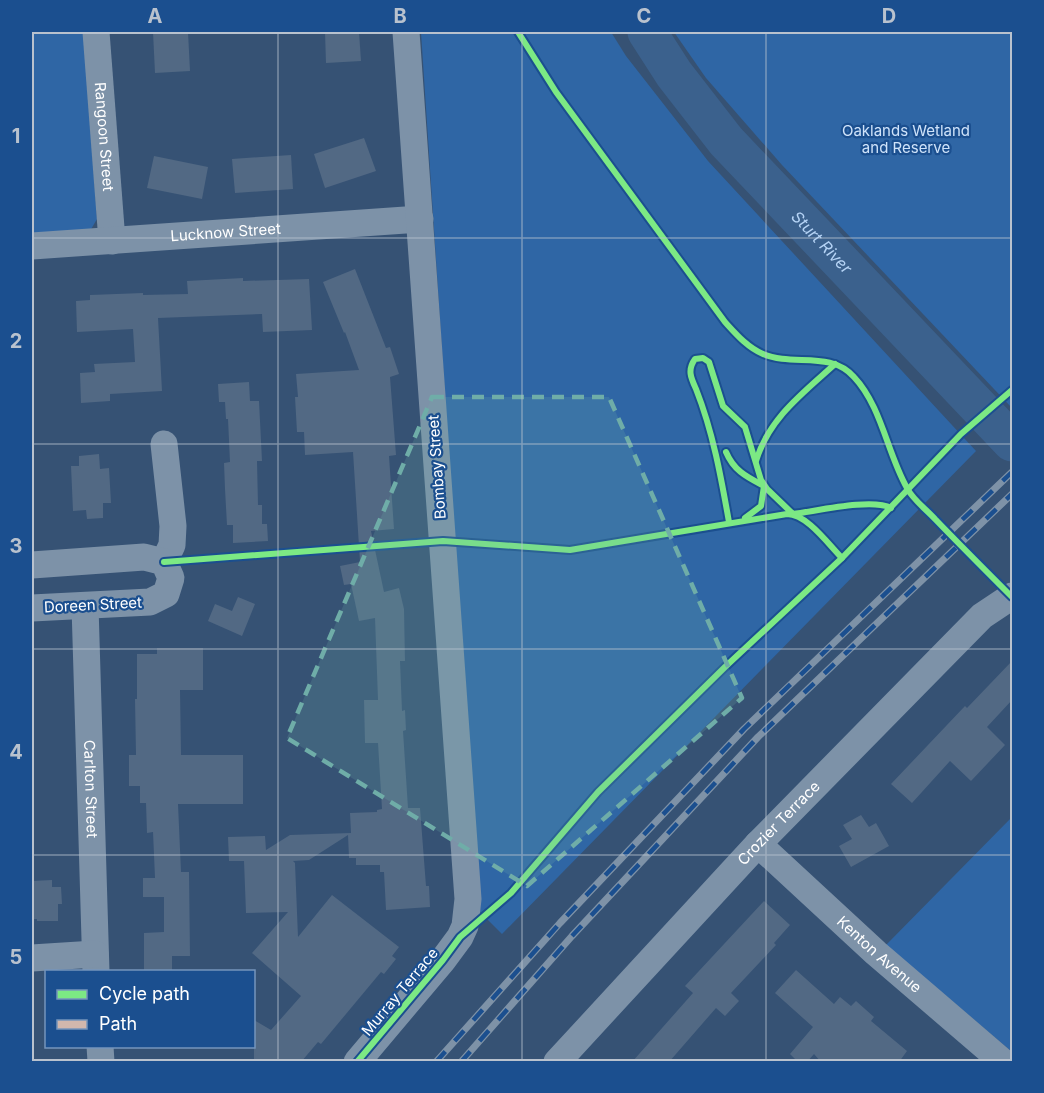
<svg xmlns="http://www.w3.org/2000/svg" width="1044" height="1093" viewBox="0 0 1044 1093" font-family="Inter,sans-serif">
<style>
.green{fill:#2f66a5}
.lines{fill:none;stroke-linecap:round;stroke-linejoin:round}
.river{stroke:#3b618d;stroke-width:39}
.building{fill:#526984}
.minor{stroke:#7d92a8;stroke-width:27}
.rail-casing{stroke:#7e92a7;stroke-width:7}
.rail{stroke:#1b4f8f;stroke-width:4.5;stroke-dasharray:14;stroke-linecap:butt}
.quiet{stroke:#d1b7ad;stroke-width:4.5;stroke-dasharray:9 4.5;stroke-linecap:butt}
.cycleway-casing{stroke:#1b4f8f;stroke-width:10}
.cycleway{stroke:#7ce984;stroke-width:6}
.marked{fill:#6fada8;fill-opacity:0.2;stroke:#6fada8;stroke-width:4.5;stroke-dasharray:12 8;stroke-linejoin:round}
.grid{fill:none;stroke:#b9c2ce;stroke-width:1.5;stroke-opacity:0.55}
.labels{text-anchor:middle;stroke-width:4.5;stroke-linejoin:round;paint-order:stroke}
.park-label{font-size:15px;fill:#cfe3fa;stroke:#1b4f8f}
.street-label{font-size:15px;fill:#fff;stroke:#1b4f8f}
.water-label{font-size:16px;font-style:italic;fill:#b5d3f5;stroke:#1b4f8f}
.neatline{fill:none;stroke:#b9c2ce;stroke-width:2}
.grid-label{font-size:20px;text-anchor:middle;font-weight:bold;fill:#b9c2ce}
</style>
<rect width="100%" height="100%" fill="#365274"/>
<!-- green -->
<g class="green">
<polygon points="32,32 84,32 97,219 90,231 32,235"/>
<polygon points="421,32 611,32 626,56 708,161 976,451 502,934 479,911"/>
<polygon points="674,32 1012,32 1012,408 782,165 706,78"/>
<polygon points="1012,817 1012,1052 886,945"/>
</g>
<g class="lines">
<!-- river -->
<path class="river" id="s1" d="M647,32L674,74L726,141L1012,442"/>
</g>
<!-- building -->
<g class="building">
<polygon points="153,32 188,32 190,71 155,73"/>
<polygon points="325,32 359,32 361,61 326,63"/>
<polygon points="364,138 376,171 325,188 314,154"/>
<polygon points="291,155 293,189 235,193 232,159"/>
<polygon points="154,156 208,167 202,199 147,188"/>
<polygon points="355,269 386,348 390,347 399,374 390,377 396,455 389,456 394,529 371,531 384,592 399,588 404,609 405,661 400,661 402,711 405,710 406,730 403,731 408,808 420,808 426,886 429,886 430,907 386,910 384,872 380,872 380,865 356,865 356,858 349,858 348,835 309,860 293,861 295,863 298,937 332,895 399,947 392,956 396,959 384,974 381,972 321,1044 318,1042 301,1062 254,1062 254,1020 271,1030 301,996 252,953 288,912 246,913 244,861 229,861 228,837 265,836 266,850 290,835 351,833 350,813 377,812 377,810 382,809 378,743 365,743 364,700 378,700 375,618 359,621 351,584 344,585 340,566 360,562 353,452 305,455 304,432 297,432 295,397 298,397 296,374 359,370 345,332 344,333 323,282"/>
<polygon points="243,278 243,281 309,279 312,330 263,332 262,314 158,318 162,391 110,394 110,401 81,403 80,373 95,372 94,364 135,362 133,329 77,332 76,301 90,300 90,295 143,293 143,295 188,294 187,281"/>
<polygon points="249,382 250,401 259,401 262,461 257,461 258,505 262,505 262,524 267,524 268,541 233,543 233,525 227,525 225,489 224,463 230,462 228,419 226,419 225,402 219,402 218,384"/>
<polygon points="99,454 100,469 109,468 111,503 103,503 103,518 87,519 86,510 73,511 71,466 79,466 79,456"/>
<polygon points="238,597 255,604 242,636 208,621 215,604 232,611"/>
<polygon points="157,648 203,648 203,690 180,690 181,755 243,755 243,804 178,804 181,872 189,872 190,956 172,956 172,972 144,972 144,933 164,932 164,897 143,897 143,878 155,878 153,832 147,833 146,803 140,803 140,786 129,786 129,755 136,755 135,699 137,699 137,654 157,654"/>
<polygon points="1012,661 1012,700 987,727 1005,745 971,781 950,761 912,803 891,784 965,706 967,708"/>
<polygon points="861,815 869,827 876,823 889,846 851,867 839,846 852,839 843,825"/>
<polygon points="52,880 52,887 61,887 62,904 58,904 58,921 37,921 37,919 32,919 32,881"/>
<polygon points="764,901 790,925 774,943 776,945 731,993 739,1001 725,1016 716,1008 669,1062 632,1062 693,993 685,986"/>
<polygon points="796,970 834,1004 840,997 851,1006 856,1001 874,1017 871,1021 907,1051 899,1062 821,1062 814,1054 807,1062 798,1062 790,1054 813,1027 775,993"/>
</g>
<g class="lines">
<!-- minor -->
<g class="minor">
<path id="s2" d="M96,32L112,241"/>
<path id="s3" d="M32,246L420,219"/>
<polyline points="164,444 173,526 172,545 164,562"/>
<polyline points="32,565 144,557 164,562 171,578 166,594 150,602 32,608"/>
<path id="s4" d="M85,606L96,972"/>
<path id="s5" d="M758,844L876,953L1003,1062"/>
<polyline points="32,958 95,954"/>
<polyline points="100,1046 101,1062"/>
<polyline points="357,1062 443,960 460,937 465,926 468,899 406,32"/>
<path id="s6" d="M557,1062L758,844L982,616L1012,596"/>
</g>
<!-- rail casing -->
<g class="rail-casing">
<g id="rail">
<polyline points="436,1062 560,923 744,729 1012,472"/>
<polyline points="461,1062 572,936 758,737 1012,494"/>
</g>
</g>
<!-- rail -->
<use href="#rail" class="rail"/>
<!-- quiet -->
<polyline class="quiet" points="835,32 835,34"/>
<!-- cycleway casing -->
<g class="cycleway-casing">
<g id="cycleway">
<path d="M518,32L556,92L725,322C736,334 747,347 763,354C793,367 830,350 854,377C882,407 887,453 907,488C913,500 926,509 935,519C960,545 986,571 1012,597"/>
<path d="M726,452C734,471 747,477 764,486L761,506L745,518"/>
<path d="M756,461C769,418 803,393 835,364"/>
<path d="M729,522C721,477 713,432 696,389C691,378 687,370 695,359L703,358L709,362L723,406L745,427L761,480L767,489L793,514C817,511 872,498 891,508"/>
<path d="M164,562L443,541L570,550L787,514C807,514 828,544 842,558"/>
<polyline points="357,1062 443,960 460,937 511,893 598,792 725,667 842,558 961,434 1012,390"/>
</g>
</g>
<!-- cycleway -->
<use href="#cycleway" class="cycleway"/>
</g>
<!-- marked area -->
<path class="marked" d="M432,397H609L742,698L527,886L287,738Z"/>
<!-- grid -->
<path class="grid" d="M278,32V1062M522,32V1062M766,32V1062M32,238H1012M32,444H1012M32,649H1012M32,855H1012"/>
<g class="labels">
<!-- park labels -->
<g class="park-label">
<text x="906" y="136">Oaklands Wetland<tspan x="906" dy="17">and Reserve</tspan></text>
</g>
<!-- street labels -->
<g class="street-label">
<text dy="5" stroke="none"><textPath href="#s2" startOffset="105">Rangoon Street</textPath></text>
<text dy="5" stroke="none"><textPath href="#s3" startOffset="194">Lucknow Street</textPath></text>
<text transform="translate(437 467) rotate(-94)" y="5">Bombay Street</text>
<text transform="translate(93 605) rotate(-3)" y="5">Doreen Street</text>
<text dy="5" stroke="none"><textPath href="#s4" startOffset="183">Carlton Street</textPath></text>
<text dy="5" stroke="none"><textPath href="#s6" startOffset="326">Crozier Terrace</textPath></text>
<text dy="5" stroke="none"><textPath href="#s5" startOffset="164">Kenton Avenue</textPath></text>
<text transform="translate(400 992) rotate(-50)" y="5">Murray Terrace</text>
</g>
<!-- water labels -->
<g class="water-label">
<text dy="6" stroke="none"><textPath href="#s1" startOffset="274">Sturt River</textPath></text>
</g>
</g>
<!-- border -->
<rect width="1044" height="1093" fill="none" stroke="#1b4f8f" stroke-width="66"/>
<!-- legend -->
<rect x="45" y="970" width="210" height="78" fill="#1b4f8f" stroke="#7695bc" stroke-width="1.5"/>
<rect x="57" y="990" width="30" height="9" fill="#7ce984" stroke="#7695bc" stroke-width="1.5"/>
<text x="99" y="1000" font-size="18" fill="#ffffff">Cycle path</text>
<rect x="57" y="1020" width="30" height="9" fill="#d1b7ad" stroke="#7695bc" stroke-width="1.5"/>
<text x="99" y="1030" font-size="18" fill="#ffffff">Path</text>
<rect x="33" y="33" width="978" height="1027" class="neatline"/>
<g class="grid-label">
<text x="155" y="23">A</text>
<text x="400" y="23">B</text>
<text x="644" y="23">C</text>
<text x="889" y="23">D</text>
<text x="16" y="143">1</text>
<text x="16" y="348">2</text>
<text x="16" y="553">3</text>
<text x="16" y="759">4</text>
<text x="16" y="964">5</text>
</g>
</svg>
